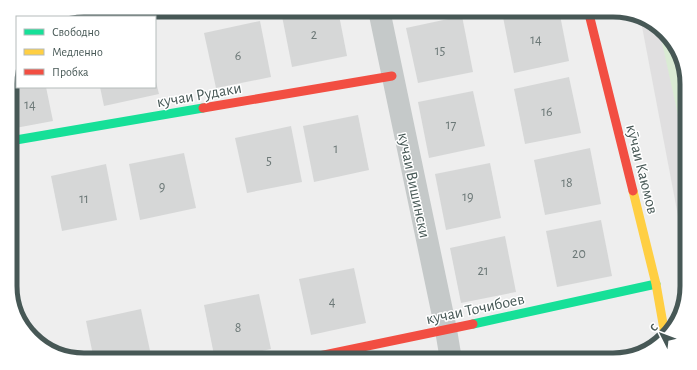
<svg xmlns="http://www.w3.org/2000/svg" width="697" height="370" viewBox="0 0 697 370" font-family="'Alegreya Sans',sans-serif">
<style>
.education{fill:#e0dfe0}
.green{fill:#daebd4}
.building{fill:#d6d7d7}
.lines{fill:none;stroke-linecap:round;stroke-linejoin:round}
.street{stroke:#c5c9c9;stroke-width:22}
.fast{stroke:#16e098;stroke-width:9}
.slow{stroke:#ffcf43;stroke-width:9}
.jam{stroke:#f24e42;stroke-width:9}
.labels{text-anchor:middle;stroke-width:3;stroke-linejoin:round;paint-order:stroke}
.number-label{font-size:14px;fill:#6c7877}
.street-label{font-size:16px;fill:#475856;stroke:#fff}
.rim{fill:none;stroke:#475856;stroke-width:5}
</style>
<rect width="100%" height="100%" fill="#eee"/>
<!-- education -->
<polygon class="education" points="640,16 646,18 674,43 686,75 687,263"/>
<!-- green -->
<polygon class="green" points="659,29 674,43 686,75 687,156"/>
<!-- building -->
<g class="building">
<polygon points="288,10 338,10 347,56 292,67 281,11"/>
<polygon points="538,10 559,10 569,61 514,73 503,17"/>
<polygon points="462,16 473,72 418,83 406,28"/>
<polygon points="260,21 271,77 216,88 204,33"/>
<polygon points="17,70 17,87 46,87 53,121 10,129 10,79 12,71"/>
<polygon points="569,77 581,133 525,144 514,89"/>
<polygon points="155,78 159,94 104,106 100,87 155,87"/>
<polygon points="473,91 485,146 429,158 418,102"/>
<polygon points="358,115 369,170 314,182 303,126"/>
<polygon points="291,126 302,182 247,193 235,138"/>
<polygon points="590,148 601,204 545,215 534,160"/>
<polygon points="184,153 196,208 140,220 129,164"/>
<polygon points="490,163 501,218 446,230 435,174"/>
<polygon points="106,164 117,220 62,231 51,176"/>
<polygon points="601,220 612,276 557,287 546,231"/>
<polygon points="505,236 516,292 461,303 450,248"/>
<polygon points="354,268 366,323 311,335 299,279"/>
<polygon points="259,294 271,349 220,360 215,360 204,305"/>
<polygon points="141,309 152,360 94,360 86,321"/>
<polygon points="37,330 39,342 27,332"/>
<polygon points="632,354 633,355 617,360 607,360"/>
</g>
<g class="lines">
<!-- street -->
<polyline class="street" points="379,10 446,330 451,360"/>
<!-- fast -->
<g class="fast">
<polyline points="10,141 203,108"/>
<polyline points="473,324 656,284"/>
</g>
<!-- slow -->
<polyline class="slow" points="633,191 656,284 665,335"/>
<!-- jam -->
<g class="jam">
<polyline points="588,10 633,191"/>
<polyline points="203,108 392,76"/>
<polyline points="300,360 473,324"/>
</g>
</g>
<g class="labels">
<!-- number labels -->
<g class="number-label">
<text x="314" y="39">2</text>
<text x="536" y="44">14</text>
<text x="440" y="55">15</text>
<text x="238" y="60">6</text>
<text x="30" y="109">14</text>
<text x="547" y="116">16</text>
<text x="451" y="129">17</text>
<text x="336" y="153">1</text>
<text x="269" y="165">5</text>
<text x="567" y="187">18</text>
<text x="162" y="191">9</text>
<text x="468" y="201">19</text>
<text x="84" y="203">11</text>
<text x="579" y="258">20</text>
<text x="483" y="275">21</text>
<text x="332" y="306">4</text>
<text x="238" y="332">8</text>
</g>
<!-- street labels -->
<g class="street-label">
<text transform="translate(199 94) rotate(-10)" y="6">кучаи Рудаки</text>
<text transform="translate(643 169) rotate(76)" y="6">кӯчаи Каюмов</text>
<text transform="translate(415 185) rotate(78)" y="6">кучаи Вишински</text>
<text transform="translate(475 308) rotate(-12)" y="6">кучаи Точибоев</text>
</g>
</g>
<!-- crop -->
<path d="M0 0H697V370H0ZM84 17H613A67 67 0 0 1 680 84V286A67 67 0 0 1 613 353H84A67 67 0 0 1 17 286V84A67 67 0 0 1 84 17Z" fill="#fff" fill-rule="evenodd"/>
<path class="rim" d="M84 17H613A67 67 0 0 1 680 84V286A67 67 0 0 1 613 353H84A67 67 0 0 1 17 286V84A67 67 0 0 1 84 17Z"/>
<!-- legend -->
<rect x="16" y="16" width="140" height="72" fill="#ffffff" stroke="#b5bcbb"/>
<rect x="24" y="29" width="20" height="6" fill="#16e098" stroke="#b5bcbb"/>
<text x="52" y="36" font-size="12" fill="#475856">Свободно</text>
<rect x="24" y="49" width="20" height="6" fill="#ffcf43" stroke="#b5bcbb"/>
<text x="52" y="56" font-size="12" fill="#475856">Медленно</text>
<rect x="24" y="69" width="20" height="6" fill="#f24e42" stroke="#b5bcbb"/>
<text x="52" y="76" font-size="12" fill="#475856">Пробка</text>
<!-- north arrow -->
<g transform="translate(661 334) rotate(312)" stroke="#ffffff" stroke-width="3" paint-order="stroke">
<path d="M0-3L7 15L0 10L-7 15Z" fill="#475856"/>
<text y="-6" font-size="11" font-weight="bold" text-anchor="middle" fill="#475856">С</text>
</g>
</svg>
